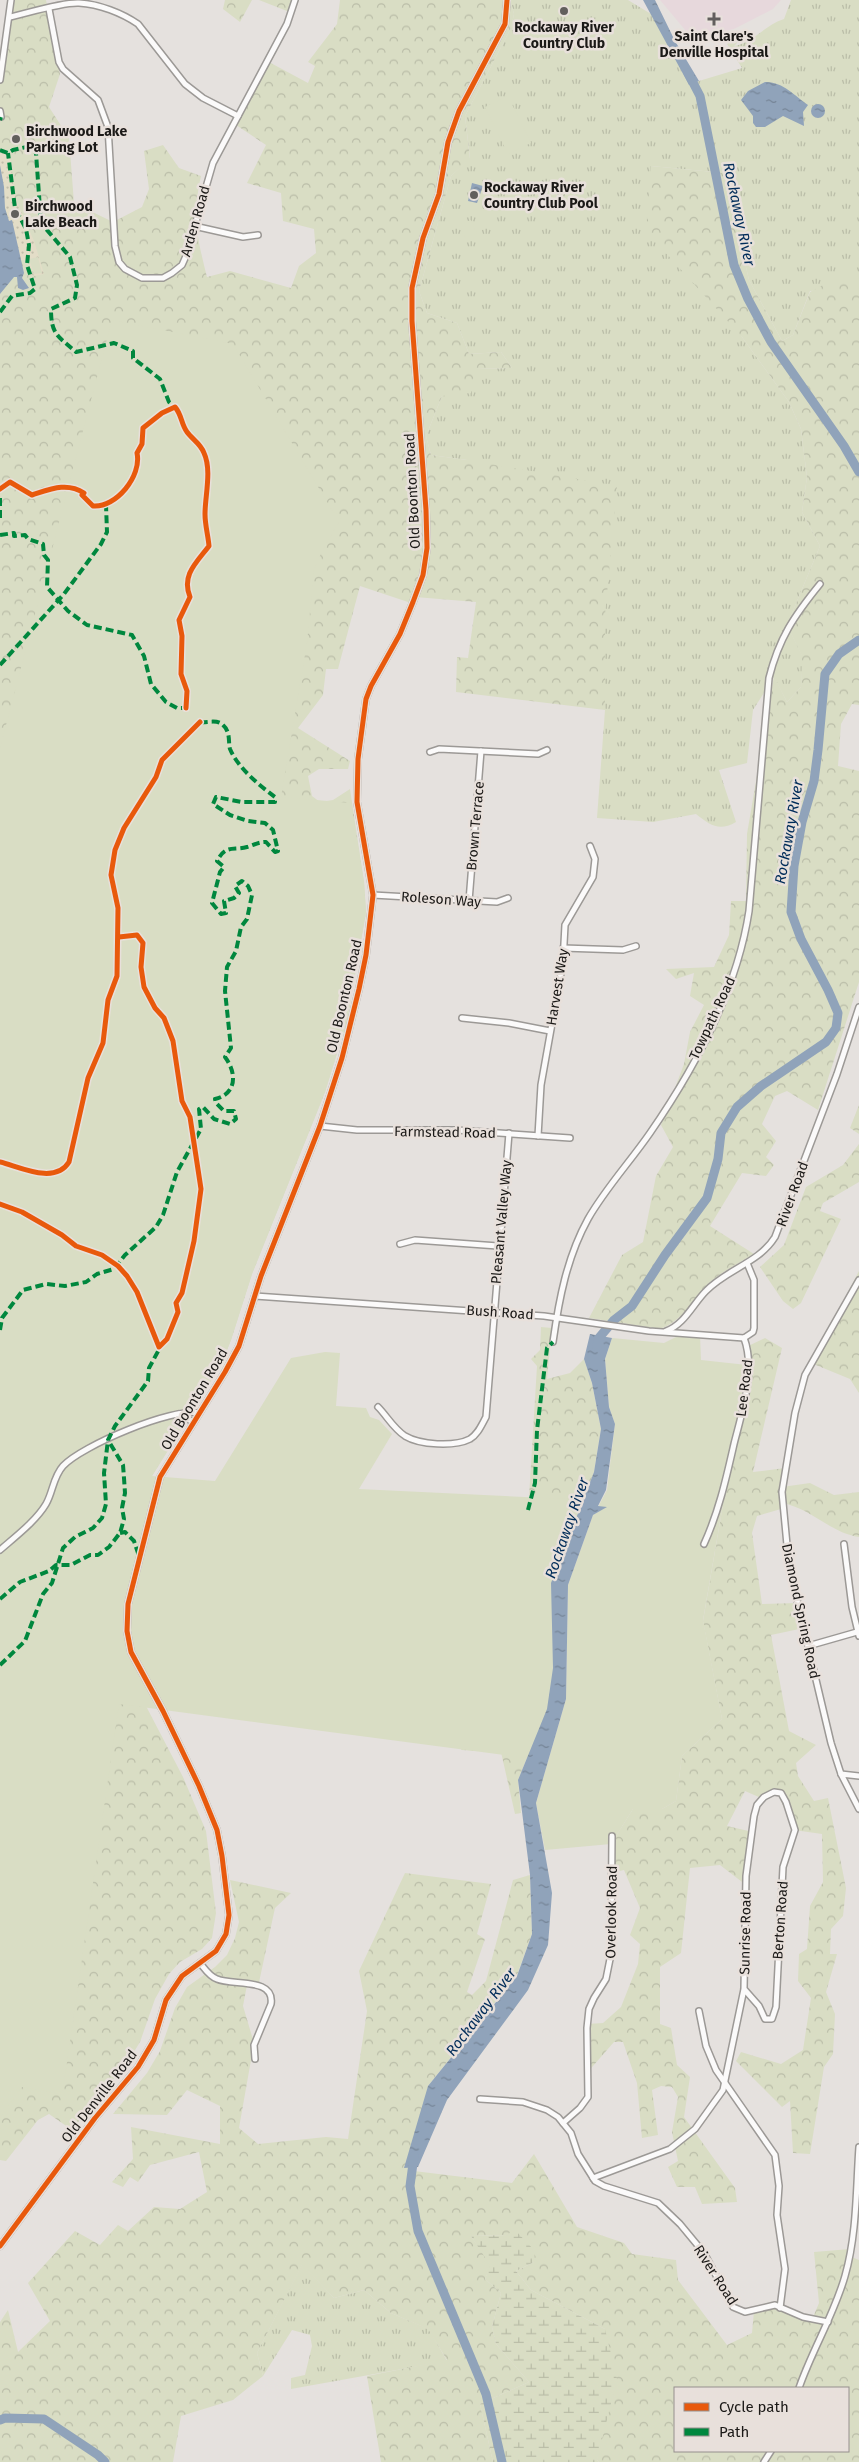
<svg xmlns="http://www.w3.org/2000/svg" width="859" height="2462" viewBox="0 0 859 2462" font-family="'Fira Sans',sans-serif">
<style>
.medical{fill:#e7d8dc}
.grass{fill:url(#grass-tufts)}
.forest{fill:url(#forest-crowns);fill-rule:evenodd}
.wetland{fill:url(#wetland-marsh)}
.sand{fill:url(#sand-dots)}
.green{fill:#d9ddc4}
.water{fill:url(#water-ripples)}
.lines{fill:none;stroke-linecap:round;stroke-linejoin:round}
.river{stroke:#90a3ba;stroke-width:9}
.minor-casing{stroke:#9c9996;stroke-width:8}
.minor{stroke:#fbfafa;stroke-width:5}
.quiet{stroke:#00873e;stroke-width:4;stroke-dasharray:8 4;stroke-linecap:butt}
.cycleway-casing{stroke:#e8e0db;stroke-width:8}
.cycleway{stroke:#e8590c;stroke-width:5}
.poi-dot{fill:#625f5d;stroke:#e8e0db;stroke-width:2}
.labels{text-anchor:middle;stroke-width:5;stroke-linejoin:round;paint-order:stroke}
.poi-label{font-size:14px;font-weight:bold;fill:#1b1917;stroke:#e8e0db;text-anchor:start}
.street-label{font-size:14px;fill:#1b1917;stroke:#e8e0db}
.water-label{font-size:15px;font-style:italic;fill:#002c59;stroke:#e8e0db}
</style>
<defs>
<pattern id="grass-tufts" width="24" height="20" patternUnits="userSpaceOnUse" patternTransform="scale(1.25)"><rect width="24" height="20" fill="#d9ddc4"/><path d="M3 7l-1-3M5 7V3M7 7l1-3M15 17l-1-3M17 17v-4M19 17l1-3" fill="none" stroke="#babda8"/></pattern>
<pattern id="forest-crowns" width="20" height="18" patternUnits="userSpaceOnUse" patternTransform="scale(1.25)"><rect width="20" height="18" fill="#d9ddc4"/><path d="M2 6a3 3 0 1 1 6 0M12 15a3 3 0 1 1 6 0" fill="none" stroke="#babda8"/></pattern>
<pattern id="wetland-marsh" width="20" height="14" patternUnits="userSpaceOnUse" patternTransform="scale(1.25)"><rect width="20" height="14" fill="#d9ddc4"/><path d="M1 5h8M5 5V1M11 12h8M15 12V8" fill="none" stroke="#babda8"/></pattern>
<pattern id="sand-dots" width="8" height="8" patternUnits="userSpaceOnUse" patternTransform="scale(1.25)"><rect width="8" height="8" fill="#e3ddc7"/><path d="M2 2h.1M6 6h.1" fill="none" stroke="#c2bdaa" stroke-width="1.8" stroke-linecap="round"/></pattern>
<pattern id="water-ripples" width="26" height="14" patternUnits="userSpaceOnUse" patternTransform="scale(1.25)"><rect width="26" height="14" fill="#90a3ba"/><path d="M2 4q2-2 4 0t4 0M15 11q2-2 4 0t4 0" fill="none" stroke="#758496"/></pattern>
</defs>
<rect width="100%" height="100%" fill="#e5e1de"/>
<!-- medical -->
<polygon class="medical" points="660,0 781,0 773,9 734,29 703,36 686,31"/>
<!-- grass -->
<g class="grass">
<path d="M510,0H628L651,14L689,84L742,68L727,44L743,33L744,36L734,46C754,42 765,25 784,19L791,0H859V287L810,291L793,335L782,341L749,280L724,173L651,166L742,337L789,402L801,429L807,477L802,512L820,546L787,625L803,657L801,687L787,702L774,677L753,710L747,763L719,770L736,822C719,832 710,825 696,814L653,822L597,818L605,710V615L467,460L431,455L426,436L442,396L476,369L512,368L501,352L469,354L457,323L427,313L419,291L451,176L470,158L465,116L511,28L514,14Z"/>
<polygon points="302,2264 334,2298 364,2290 391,2313 429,2329 447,2361 291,2389 291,2378 305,2375 312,2346 310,2335 292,2330 263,2376 257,2353"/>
</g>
<!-- forest -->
<g class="forest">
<path d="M15,0H46L60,74L49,107L69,138L74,203L113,222L142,207L149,189L144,151L163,145L179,168L201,176C192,218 197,237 207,277L230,271L291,288L299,266L316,253L314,229L283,221L281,193L247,183L266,145L233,123L267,61L308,83L315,66L308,62L337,24L340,0H510L514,14L511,28L465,116L470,159L451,176L419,291L427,313L457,323L469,354L501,352L512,368L476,369L471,393L442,396L426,436L431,455L467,460L617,486L605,615V710L456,692L457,657L468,658L476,602L415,597L411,603L360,586L338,669H326L323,695L298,728L350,761L348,769H319L308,776L312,796L320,802L333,800L350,789L364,882L366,912L347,1021L325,1092L252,1274L231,1340L221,1365L152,1476L121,1658L183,1777L206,1831L216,1913L212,1938L202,1949L180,1962L169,1974L155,1999L140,2042L129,2060L72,2130L49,2114L38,2120L6,2161L0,2160V54H4L8,15Z"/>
<polygon points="225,0 252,0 240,22 223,9"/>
<polygon points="259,0 295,0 292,13"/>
<path d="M651,166L724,173L749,280L782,341L793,335L810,292L843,274L859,286V705L852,704L841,724L838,766L859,771V982L818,1110L787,1091L775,1096L762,1124L776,1141L766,1157L774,1165L766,1176L742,1173L710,1226L754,1254C739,1263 721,1272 708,1284C692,1300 683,1321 660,1329L589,1318L622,1255L643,1242L656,1176L673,1147L661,1125L684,1064L690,1032L704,1005L690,996L694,973L676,979L666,969L714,967L729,935L731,901H746L747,834L774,676L787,702L801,687L802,656L787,625L820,546L802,512L807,477L801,429L789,402L742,337L646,231Z"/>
<polygon points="859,1105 859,1134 850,1128"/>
<polygon points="859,1144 859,1182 823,1203 820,1211 841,1219 801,1303 793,1309 783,1301 760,1267 784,1245 806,1187 843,1165"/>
<polygon points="859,1271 859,1393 850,1379 811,1363"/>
<polygon points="541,1327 552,1328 547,1379 570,1373 584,1359 592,1383 601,1429 594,1472 551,1583 547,1709 518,1780 521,1813 515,1814 501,1752 461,1750 511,1620 529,1497 537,1366 531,1359 540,1350"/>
<path d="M765,1338L782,1348L753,1472L785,1468L782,1487L810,1483L834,1495L859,1492V1537C830,1533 810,1507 781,1503V1509L757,1516L752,1533L762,1604L798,1603L804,1628L771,1635L789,1731L816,1745L796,1763L798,1776L814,1801L828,1798L846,1888L843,1916L831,1929L830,1954H837L826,1992L835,2014L833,2054L824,2067L810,2154L793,2153L790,2101L782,2107L736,2061L741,2052L781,2064L803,2050L811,1998L798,1981L799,1954L807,1949L810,1906L823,1882L822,1834L794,1830L776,1790L761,1798L745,1791L727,1826L753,1832L746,1885L720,1865L690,1868L681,1953L660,1967V2024L671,2028L677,2065L690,2077L684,2117L735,2188L737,2202L702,2204L695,2187H677L668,2167L678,2161L672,2132L678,2097L672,2087L661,2086L652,2090L658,2135L642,2138L637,2083L623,2042H614L586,2074L587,2024L603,2023L621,2007L638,1964L640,1944L630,1935L640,1908L624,1870L611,1873V1844L633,1809H662L676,1801L682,1756L722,1719L703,1621L747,1365L746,1347Z"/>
<path d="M405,1873L491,1884L477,1934L485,1939L467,1992L472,1995L486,1981L513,1880L530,1875L532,1934L517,1975L428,2086L414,2171L512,2183L534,2154L577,2227L624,2243L632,2254L676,2260L678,2280L727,2345L752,2333L754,2311L773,2305L811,2322L819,2303L814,2252L850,2249L849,2256L859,2260V2462H599L597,2460L605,2329L531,2290L516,2271L534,2262L508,2235L471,2236L491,2265L485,2279L501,2293L492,2327L496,2344L529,2382L480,2404L493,2462H381L367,2376L447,2360L428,2329L391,2313L364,2290L334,2298L302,2265L257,2353L263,2376L233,2400L181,2416L173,2462H0V2322L8,2310L18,2352L50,2321L28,2283L75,2231L100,2245L118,2225L128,2231L154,2207L180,2209L207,2192L199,2152L150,2165L138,2182L130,2177L123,2187L112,2182L133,2159L131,2127L220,2144V2106L187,2090L167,2115L113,2114L147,2073L160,2051L175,2008L187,1987L215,1967L227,1955L235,1938L239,1922L230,1880L291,1893L275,1908L258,1987L247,1985L243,2006L254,2043L239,2128L258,2144L326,2137L348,2139L367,2011L359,1971ZM675,2388H848V2451H675Z"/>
</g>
<!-- wetland -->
<polygon class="wetland" points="513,2228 535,2251 534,2262 516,2271 531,2290 605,2329 617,2379 597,2460 599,2462 493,2462 480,2404 529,2382 496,2344 492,2327 501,2293 485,2279 490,2265 471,2236 508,2235"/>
<!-- sand -->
<polygon class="sand" points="0,153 10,153 15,197 34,241 44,274 34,276 28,260 18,260 5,208 0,206"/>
<!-- green -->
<g class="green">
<polygon points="508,96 531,143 508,154 485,107"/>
<polygon points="471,220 477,234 465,238 459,224"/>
<polygon points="38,257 42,273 34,274 29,259"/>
<polygon points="112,320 233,344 333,512 343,515 322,551 314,570 307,643 281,797 351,803 364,882 366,912 347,1021 325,1092 252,1274 231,1340 221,1365 152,1476 215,1481 291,1358 325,1352 340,1353 336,1406 366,1408 370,1417 379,1420 392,1434 359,1489 589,1500 568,1560 559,1671 534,1759 119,1704 63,2090 60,2094 22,2087 0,2117 0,748"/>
<polygon points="684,1333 700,1335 701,1360 747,1365 703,1620 722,1719 682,1756 676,1801 662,1809 633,1809 611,1844 545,1850 536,1803 566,1699 568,1585 593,1515 606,1507 598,1507 607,1490 615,1424 609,1407 605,1359 612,1338 664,1343"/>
</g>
<!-- water -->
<g class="water">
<polygon points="643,0 655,0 675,41 699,81 689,85"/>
<path d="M765,82C782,81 795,96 808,105L803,112L804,126L783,116L765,127H756L753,123V116L741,100L748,91Z"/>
<circle cx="818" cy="111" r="7"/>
<polygon points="0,165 4,187 5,208 9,221 12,220 24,273 22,278 29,288 23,290 18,288 17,277 14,277 0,294"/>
<polygon points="472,183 483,186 477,203 468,201"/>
<polygon points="590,1334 612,1338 605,1359 609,1407 615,1424 606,1490 598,1506 607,1507 593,1515 568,1585 566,1699 536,1803 552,1893 548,1945 528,1990 447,2100 418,2167 404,2168 428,2086 517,1976 532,1934 530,1875 518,1780 547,1709 553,1668 551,1583 594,1472 601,1429 592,1383 584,1359"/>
</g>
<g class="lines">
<!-- river -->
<g class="river">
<polyline points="688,73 700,96 734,265 748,299 771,342 844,446 859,472"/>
<polyline points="597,1347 598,1339 614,1320 632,1306 665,1255 707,1198 718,1159 721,1133 737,1107 761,1086 826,1042 836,1028 838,1013 828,990 801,939 791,912 794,866 802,822 814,781 818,750 825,674 839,654 859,640"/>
<polyline points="414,2156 410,2186 418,2231 486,2394 502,2462"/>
<polyline points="0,2420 5,2418 44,2419 98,2455 105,2462"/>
</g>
<!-- minor casing -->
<g class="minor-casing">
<g id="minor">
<polyline points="49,9 59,62 63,69 98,100 108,127 115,246 119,262 125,269 142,278 163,278 172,273 182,265 186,256 213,163 287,24 295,0"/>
<path d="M10,17C28,13 62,2 79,3C99,4 122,13 138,24L185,84L203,98L238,116"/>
<polyline points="0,80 11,0"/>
<polyline points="0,111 1,117"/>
<polyline points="194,226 243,237 258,235"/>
<polyline points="430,752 439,749 538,754 547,750"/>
<polyline points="373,895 497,902 508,898"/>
<polyline points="469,901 481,751"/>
<polyline points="563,948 623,950 636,946"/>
<polyline points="462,1018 509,1023 550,1031"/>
<polyline points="320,1126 357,1130 456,1130 570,1138"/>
<polyline points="538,1136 541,1085 563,962 565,925 593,877 595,859 590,846"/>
<polyline points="400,1244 415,1240 498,1246"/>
<polyline points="859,1280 805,1375 795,1413 782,1492 789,1566 831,1743 841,1774 859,1809"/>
<polyline points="255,1296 544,1316 649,1331 744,1338"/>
<path d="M666,1331C684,1325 693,1304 706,1291C727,1269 759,1263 775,1237L837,1074L859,1007"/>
<polyline points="744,1338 753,1332 754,1328 754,1280 747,1263"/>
<path d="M553,1342C559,1299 567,1257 588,1219C605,1189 630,1162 650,1133C695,1068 737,990 749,911L769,678C779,638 794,616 820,584"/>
<path d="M378,1407C387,1416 393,1428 405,1436C420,1445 454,1447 470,1439C478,1434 481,1426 486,1417L509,1133"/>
<polyline points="179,1414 193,1422"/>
<path d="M704,1544C719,1511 726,1479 734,1444C742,1412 756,1370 744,1338"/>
<polyline points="844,1544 852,1607 859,1636"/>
<path d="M0,1550C15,1537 36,1521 46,1504C53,1492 53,1477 63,1466C81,1446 173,1407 199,1413"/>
<polyline points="808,1646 857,1632"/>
<polyline points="841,1774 859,1776"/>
<path d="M200,1963C205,1969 209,1976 217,1979C233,1986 275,1977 271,2004L254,2045L255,2059"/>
<polyline points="699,2011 706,2046 716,2070 775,2155 779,2186 777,2215 785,2269 780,2308"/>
<polyline points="480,2099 523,2102 547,2110 558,2117 571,2133 578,2154 595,2181 604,2186 658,2203 680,2224 704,2253 733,2307 745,2312 775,2305 803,2317 828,2322"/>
<polyline points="563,2123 580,2108 588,2097 587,2028 589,2009 594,1998 606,1979 611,1954 612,1836"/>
<polyline points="593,2178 670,2149 695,2129 723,2090 744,1989 746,1876 754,1816 757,1805 764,1797 774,1792 781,1793 786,1802 795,1830 783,1867 776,2007 772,2019 765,2019 759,2006 744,1989"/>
<polyline points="0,2246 95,2118 138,2067 154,2040 166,2000 182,1976 216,1951 226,1934 229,1915 222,1856 217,1830 199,1786 163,1711 131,1652 127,1631 128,1604 160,1477 225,1372 239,1346 261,1276 320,1126 342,1058 359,989 366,955 373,895 357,802 358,759 366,699 371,686 400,634 413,602 423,575 427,548 426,510 412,321 412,288 423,238 439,194 448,142 459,111 505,24 507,0"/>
<path d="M799,2388C812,2350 834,2315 845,2276C857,2234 856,2189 859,2147"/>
<polyline points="764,2462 771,2451"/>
</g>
</g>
<!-- minor -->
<use href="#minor" class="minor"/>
<!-- quiet -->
<g class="quiet">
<polyline points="0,120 1,117"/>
<path d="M0,150L8,153L13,150L31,146L36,153L41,223L70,257L77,285L75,298L51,309C51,335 58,336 76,352L114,343L133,351V358L160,379L169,402L175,407"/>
<polyline points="0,312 12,296 30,293 35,289 27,265 29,245 26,229 15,208 8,153"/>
<polyline points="0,498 0,518"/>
<polyline points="0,535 14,533 14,536 25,535 28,539 43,544 44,555 48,560 47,587 68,611 87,625 132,635 144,656 151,684 166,702 177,708 186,708"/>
<polyline points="0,665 64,594 101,544 107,532 106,505"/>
<path d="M0,1330L2,1318L23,1290L46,1284L65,1286L86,1282L97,1274L114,1269L125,1255L156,1227L163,1215L177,1172L201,1129L199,1109L203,1107L214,1119L230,1124L236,1119L234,1111H224L216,1103L215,1099C237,1094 237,1073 225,1057L231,1048L225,991L227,967L236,951L241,927L247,919L252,895L248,886L242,881L235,886L239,893L234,898L224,901L226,913L221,914L212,903L220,872L224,867L217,861C226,844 233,851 247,847C254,845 258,842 266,842L275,852L278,851L273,830L265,823L248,821L230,815L213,804L216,797L242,802H275V797C259,785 238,768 230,749C228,743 231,732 223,725C217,719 207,723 200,722"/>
<polyline points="528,1510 535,1483 537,1430 547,1348 553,1342"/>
<polyline points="120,1533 125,1532 134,1541 139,1556"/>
<polyline points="0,1599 20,1582 49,1571 56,1565 71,1565 90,1555 98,1555 109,1547 120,1533 124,1519 122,1508 125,1493 124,1478 123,1465 108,1440"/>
<polyline points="0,1665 25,1641 43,1594 52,1583 63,1548 75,1537 93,1528 102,1518 106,1504 104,1473 108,1440 115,1426 148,1381 149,1368 162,1344"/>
</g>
<!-- cycleway casing -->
<g class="cycleway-casing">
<g id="cycleway">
<path d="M0,489L10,482L32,495C51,489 67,482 84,493L82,495L93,506C116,508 142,476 137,453L142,444L143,428L162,413L175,407C182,415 181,424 187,432C192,439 201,444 204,453C212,470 205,496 205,514C205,525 208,535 209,546C197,562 181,575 190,597L179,620L182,636L181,674L187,691L186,708"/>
<path d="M0,1162C20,1167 55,1185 69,1162L88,1078L103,1043L108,1000L117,976L118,908L111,875L115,850L124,828L156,777L162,760L200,722"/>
<polyline points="0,1204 22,1212 62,1235 76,1246 102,1255 118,1266 127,1276 137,1292 159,1347 167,1339 178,1312 176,1303 182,1293 194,1241 201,1189 190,1117 182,1101 173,1041 164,1018 155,1008 144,987 141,967 143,943 137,935 119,937"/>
<polyline points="0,2246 95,2118 138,2067 154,2040 166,2000 182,1976 216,1951 226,1934 229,1915 222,1856 217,1830 199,1786 163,1711 131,1652 127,1631 128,1604 160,1477 225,1372 239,1346 261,1276 320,1126 342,1058 359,989 366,955 373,895 357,802 358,759 366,699 371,686 400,634 413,602 423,575 427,548 426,510 412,321 412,288 423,238 439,194 448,142 459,111 505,24 507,0"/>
</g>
</g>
<!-- cycleway -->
<use href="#cycleway" class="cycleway"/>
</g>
<!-- markers -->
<g class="poi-dot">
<circle cx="564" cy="11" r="5"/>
<path d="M711.5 11.5h5v5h5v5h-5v5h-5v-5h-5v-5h5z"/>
<circle cx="16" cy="139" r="5"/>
<circle cx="474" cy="195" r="5"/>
<circle cx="15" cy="214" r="5"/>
</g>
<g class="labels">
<!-- poi labels -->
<g class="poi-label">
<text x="564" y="32" text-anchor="middle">Rockaway River<tspan x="564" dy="16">Country Club</tspan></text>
<text x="714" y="41" text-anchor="middle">Saint Clare's<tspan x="714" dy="16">Denville Hospital</tspan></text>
<text x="26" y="136">Birchwood Lake<tspan x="26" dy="16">Parking Lot</tspan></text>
<text x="484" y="192">Rockaway River<tspan x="484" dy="16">Country Club Pool</tspan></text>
<text x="25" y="211">Birchwood<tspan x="25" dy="16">Lake Beach</tspan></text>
</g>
<!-- street labels -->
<g class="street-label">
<text transform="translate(195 221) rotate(-74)" y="5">Arden Road</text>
<text transform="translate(412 491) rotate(-93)" y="5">Old Boonton Road</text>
<text transform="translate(475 826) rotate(-85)" y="5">Brown Terrace</text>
<text transform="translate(441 899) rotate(4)" y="5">Roleson Way</text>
<text transform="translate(557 987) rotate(-81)" y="5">Harvest Way</text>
<text transform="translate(344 996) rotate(-77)" y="5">Old Boonton Road</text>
<text transform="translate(712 1018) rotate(-65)" y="5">Towpath Road</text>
<text transform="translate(445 1132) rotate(1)" y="5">Farmstead Road</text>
<text transform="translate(792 1194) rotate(-70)" y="5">River Road</text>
<text transform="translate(501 1222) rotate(-85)" y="5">Pleasant Valley Way</text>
<text transform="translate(500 1312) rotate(4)" y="5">Bush Road</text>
<text transform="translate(744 1388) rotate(-83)" y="5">Lee Road</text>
<text transform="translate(194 1399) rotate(-59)" y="5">Old Boonton Road</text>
<text transform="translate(801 1611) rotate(78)" y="5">Diamond Spring Road</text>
<text transform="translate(611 1912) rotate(-89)" y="5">Overlook Road</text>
<text transform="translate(780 1920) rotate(-86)" y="5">Berton Road</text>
<text transform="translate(745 1933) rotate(-89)" y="5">Sunrise Road</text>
<text transform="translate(99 2096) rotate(-52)" y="5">Old Denville Road</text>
<text transform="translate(716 2275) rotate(57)" y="5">River Road</text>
</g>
<!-- water labels -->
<g class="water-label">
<text transform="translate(739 214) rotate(78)" y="5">Rockaway River</text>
<text transform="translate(789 832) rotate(-80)" y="5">Rockaway River</text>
<text transform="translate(567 1528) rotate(-71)" y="5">Rockaway River</text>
<text transform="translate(481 2012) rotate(-53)" y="5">Rockaway River</text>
</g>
</g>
<!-- legend -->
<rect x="674" y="2387" width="175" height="65" fill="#e8e0db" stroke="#96908d"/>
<rect x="684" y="2403" width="25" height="8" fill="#e8590c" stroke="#96908d"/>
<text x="719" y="2412" font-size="15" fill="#1b1917">Cycle path</text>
<rect x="684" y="2428" width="25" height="8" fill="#00873e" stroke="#96908d"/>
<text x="719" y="2437" font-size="15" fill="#1b1917">Path</text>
</svg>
